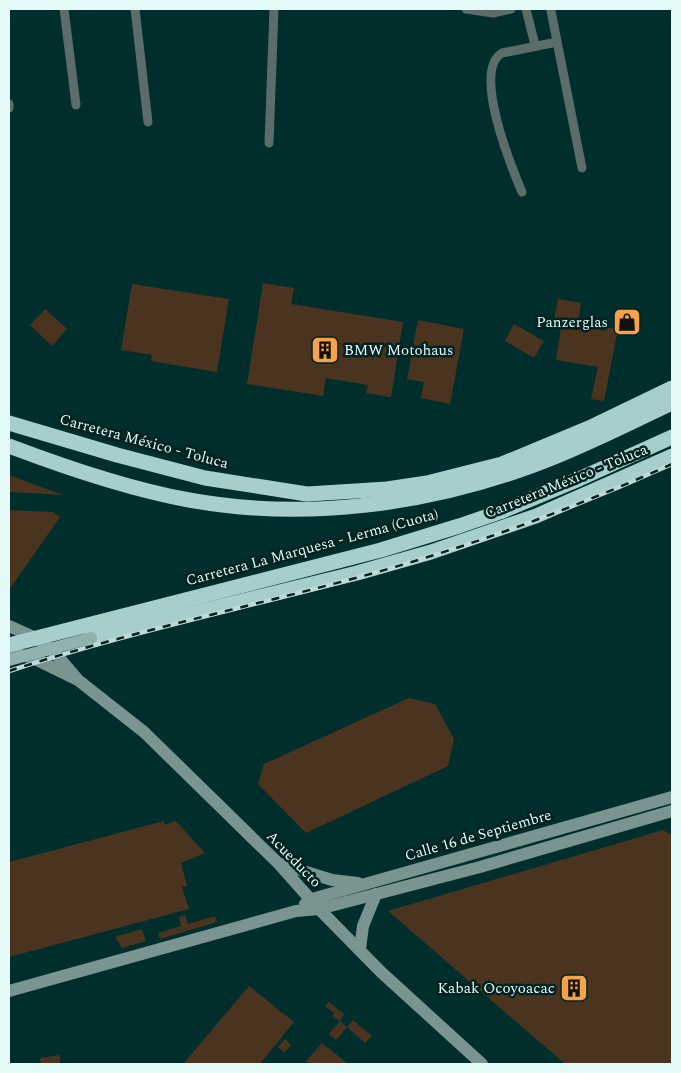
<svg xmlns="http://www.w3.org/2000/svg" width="681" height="1073" viewBox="0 0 681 1073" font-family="Spectral,serif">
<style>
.building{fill:#4b341f}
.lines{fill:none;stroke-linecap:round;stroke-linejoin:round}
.minor{stroke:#5c6c6b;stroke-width:9}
.secondary{stroke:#7a9492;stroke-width:12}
.motorway{stroke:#a5cecc;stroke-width:15}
.rail-casing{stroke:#bed9d7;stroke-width:4.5}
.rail{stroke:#022222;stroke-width:2.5;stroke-dasharray:8;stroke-linecap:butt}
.primary-bridge{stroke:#90b2b0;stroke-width:12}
.motorway-bridge{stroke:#a5cecc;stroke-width:15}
.labels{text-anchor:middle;stroke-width:5;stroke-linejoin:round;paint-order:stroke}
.poi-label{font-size:15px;fill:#e3faf8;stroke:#022222;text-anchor:end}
.street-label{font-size:15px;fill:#e3faf8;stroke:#022222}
</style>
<rect width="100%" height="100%" fill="#002e2c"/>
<!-- building -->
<g class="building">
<polygon points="263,283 294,288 291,304 403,322 391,397 366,393 368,385 326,378 323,396 247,384"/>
<polygon points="132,284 229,299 217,372 151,361 152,355 121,350"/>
<polygon points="558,299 581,303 577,329 553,325"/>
<polygon points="45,309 67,329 52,346 30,325"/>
<polygon points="418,320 464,329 450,404 421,398 424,382 407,379"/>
<polygon points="514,324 544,341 534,358 505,341"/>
<polygon points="579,325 605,331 606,327 618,329 604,401 591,399 598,367 556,360 561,328 578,330"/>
<polygon points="9,475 63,495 9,492"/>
<polygon points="9,510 53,512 60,517 9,590"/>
<polygon points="409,698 435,704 454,739 448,766 306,833 258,784 264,764"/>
<polygon points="164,821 165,825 176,821 205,853 181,863 187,886 182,887 189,909 9,957 9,862"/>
<polygon points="663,830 672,835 672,1064 565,1064 388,911"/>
<polygon points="185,915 188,924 215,916 217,922 160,939 158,933 181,926 179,917"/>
<polygon points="142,929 146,941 122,948 115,937"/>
<polygon points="249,986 294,1022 260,1064 183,1064"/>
<polygon points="329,1002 344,1014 340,1021 333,1017 334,1013 325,1006"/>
<polygon points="353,1020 372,1036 365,1043 347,1027"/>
<polygon points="340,1021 347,1027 336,1040 329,1034"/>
<polygon points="285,1039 291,1045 284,1053 278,1047"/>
<polygon points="322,1043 348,1064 310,1064 306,1061"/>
<polygon points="60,1055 60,1064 41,1064 40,1058"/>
</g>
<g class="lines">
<!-- minor -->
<g class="minor">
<polyline points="64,9 76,105"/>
<polyline points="135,9 148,122"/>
<polyline points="466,9 493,13 511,9"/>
<polyline points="526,9 535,45"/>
<polyline points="551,11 582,168"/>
<polyline points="9,104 9,108"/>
<polyline points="269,143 274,9"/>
<path d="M522,192C511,166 472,71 502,53L557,42"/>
</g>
<!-- secondary -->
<g class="secondary">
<polyline points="9,626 38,639 55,653 78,680 144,732 279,864 319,909 381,972 482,1064"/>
<polyline points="9,652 33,658 76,679"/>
<polyline points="281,864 332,880 358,883"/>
<polyline points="305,904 312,899 672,797"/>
<polyline points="360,949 363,926 376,894"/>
<polyline points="9,991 296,911 319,909 480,867 672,811"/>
</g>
<!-- motorway -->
<g class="motorway">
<polyline points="9,423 117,455 205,478 307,494 387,489 427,483 502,464 589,428 672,388"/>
<path d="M9,446C67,468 128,489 189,500C304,521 426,505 534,465C581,448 627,424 672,403"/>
<polyline points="91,638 357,573 431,552 536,516 672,456"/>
</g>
<!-- rail casing -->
<g class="rail-casing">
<path id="rail" d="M9,671C125,633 245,608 363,576C469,547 572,509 672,464"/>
</g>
<!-- rail -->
<use href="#rail" class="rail"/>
<!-- primary-bridge -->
<polyline class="primary-bridge" points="9,660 91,638"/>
<!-- motorway-bridge -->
<polyline class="motorway-bridge" points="9,645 381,550 459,526 500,512 579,479 672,437"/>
</g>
<!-- icons -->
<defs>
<g id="shop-square" transform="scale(1.4375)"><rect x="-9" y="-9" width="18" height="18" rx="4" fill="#f6a248" stroke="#022222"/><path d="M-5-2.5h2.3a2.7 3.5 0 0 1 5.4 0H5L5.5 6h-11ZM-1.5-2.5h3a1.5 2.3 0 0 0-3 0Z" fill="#111"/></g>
<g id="building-square" transform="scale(1.4375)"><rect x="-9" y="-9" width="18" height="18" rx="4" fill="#f6a248" stroke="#022222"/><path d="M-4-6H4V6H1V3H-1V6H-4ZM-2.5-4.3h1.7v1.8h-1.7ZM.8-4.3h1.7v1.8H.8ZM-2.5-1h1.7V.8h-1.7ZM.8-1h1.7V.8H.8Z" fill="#111"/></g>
</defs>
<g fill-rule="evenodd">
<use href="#shop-square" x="627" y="322"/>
<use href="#building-square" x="325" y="350"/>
<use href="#building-square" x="574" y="988"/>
</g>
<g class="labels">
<!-- poi labels -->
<g class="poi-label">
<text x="608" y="327">Panzerglas</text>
<text x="344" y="355" text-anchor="start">BMW Motohaus</text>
<text x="555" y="993">Kabak Ocoyoacac</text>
</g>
<!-- street labels -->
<g class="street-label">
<text transform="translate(144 441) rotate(15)" y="5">Carretera México - Toluca</text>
<text transform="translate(566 481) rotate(-22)" y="5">Carretera México - Toluca</text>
<text transform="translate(312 547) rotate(-15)" y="5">Carretera La Marquesa - Lerma (Cuota)</text>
<text transform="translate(478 835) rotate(-16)" y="5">Calle 16 de Septiembre</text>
<text transform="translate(294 859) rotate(46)" y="5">Acueducto</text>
</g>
</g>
<!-- border -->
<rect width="681" height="1073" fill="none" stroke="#e3faf8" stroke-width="20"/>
</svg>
